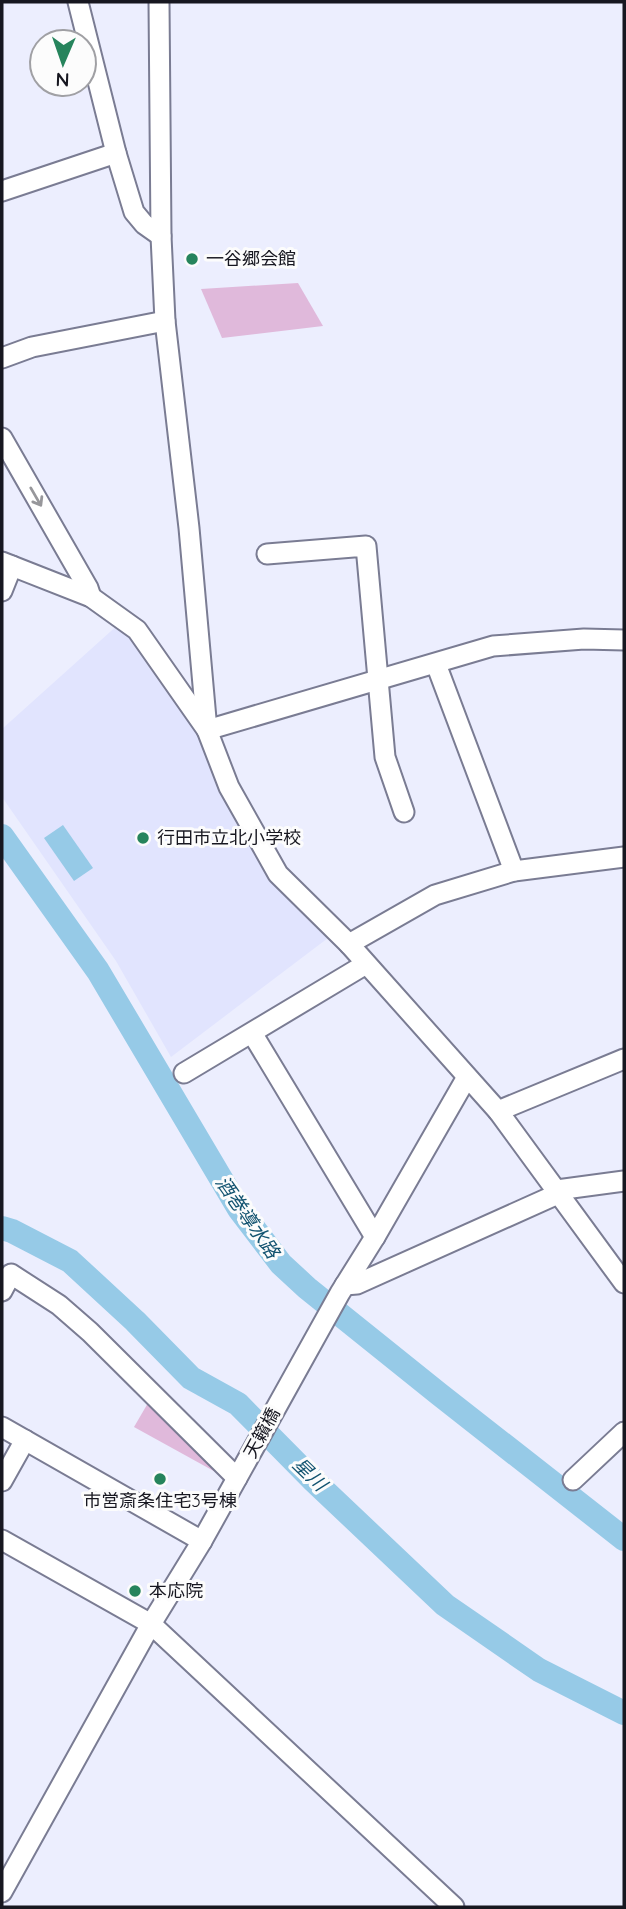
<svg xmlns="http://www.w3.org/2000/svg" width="626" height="1909" viewBox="0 0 626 1909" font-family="Quicksand,'Noto Sans JP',sans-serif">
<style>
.built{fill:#e1e4fe}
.green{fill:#e0b9db}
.water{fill:#96cae7}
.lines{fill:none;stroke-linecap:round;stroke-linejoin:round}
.river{stroke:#96cae7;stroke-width:24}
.minor-casing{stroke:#7a7c93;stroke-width:23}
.minor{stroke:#fff;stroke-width:19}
.oneway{stroke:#97979b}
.poi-dot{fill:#26845c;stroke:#fcfcfc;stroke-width:2.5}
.labels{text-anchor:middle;stroke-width:6;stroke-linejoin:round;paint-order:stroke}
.poi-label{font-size:18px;fill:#171720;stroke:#fcfcfc;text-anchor:start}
.street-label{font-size:18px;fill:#171720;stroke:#fcfcfc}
.water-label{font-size:19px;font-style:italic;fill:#125370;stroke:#fcfcfc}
</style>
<rect width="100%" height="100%" fill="#eceefe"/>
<!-- built -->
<polygon class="built" points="120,623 199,736 243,815 332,935 171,1057 116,961 2,797 2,729"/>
<!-- green -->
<g class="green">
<polygon points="298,283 323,326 222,338 201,289"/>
<polygon points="148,1403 221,1475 134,1427"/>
</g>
<!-- water -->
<polygon class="water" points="63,825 93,868 74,881 44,838"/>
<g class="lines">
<!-- river -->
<g class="river">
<polyline points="2,836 98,971 239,1209 281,1264 307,1288 439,1394 624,1539"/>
<polyline points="2,1228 12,1231 70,1261 135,1321 191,1378 238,1404 314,1481 445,1605 539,1670 624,1713"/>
</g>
<!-- minor casing -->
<g class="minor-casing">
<g id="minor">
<polyline points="78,2 116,153 134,212 144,224 161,236"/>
<polyline points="159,2 161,236 165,321 189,528 207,730 229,787 278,874 349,944 498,1111 624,1283"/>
<polyline points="2,191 116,153"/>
<polyline points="2,358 32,347 165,321"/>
<polyline points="2,438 88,588 91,597"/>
<polyline points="267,554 366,546 385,757 404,812"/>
<polyline points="2,562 91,597 137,630 207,730 493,646 584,639 624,640"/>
<polyline points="2,591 12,566"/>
<polyline points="436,664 514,871"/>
<polyline points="349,944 435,895 514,871 624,857"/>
<polyline points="252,1033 375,1237"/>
<polyline points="184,1073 366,964"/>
<polyline points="498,1111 624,1059"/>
<polyline points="345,1285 357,1284 551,1197 557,1190 624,1181"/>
<polyline points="2,1291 11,1274 59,1305 90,1332 237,1478"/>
<polyline points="2,1427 202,1541"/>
<polyline points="573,1480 624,1432"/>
<polyline points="2,1481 25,1440"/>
<polyline points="2,1540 151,1624 202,1541 340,1293 375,1237 467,1077"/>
<polyline points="2,1892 151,1624 454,1907"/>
</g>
</g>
<!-- minor -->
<use href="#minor" class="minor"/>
</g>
<!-- one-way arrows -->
<defs><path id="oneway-shaft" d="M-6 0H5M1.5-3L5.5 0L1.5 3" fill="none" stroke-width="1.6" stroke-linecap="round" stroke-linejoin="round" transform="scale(1.75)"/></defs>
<use class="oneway" href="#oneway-shaft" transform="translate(36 497) rotate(60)"/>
<!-- markers -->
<g class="poi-dot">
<circle cx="192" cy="259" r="7"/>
<circle cx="143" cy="838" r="7"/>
<circle cx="160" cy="1479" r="7"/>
<circle cx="135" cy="1591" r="7"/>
</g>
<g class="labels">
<!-- poi labels -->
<g class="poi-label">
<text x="206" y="265">一谷郷会館</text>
<text x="157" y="844">行田市立北小学校</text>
<text x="160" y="1507" text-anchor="middle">市営斎条住宅3号棟</text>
<text x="149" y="1597">本応院</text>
</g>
<!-- street labels -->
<g class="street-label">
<text transform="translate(262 1433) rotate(-61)" y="6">天籟橋</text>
</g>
<!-- water labels -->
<g class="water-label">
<text transform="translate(248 1217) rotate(55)" y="7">酒巻導水路</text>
<text transform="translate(310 1474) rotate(44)" y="7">星川</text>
</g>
</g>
<!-- border -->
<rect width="626" height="1909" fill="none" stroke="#171720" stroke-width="7"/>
<!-- north arrow -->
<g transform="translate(63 63) rotate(182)"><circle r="33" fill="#fcfcfc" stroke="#a0a0a4" stroke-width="2"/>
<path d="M0-5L12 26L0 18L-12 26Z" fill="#26845c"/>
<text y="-10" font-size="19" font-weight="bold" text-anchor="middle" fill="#171720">N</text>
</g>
</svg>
